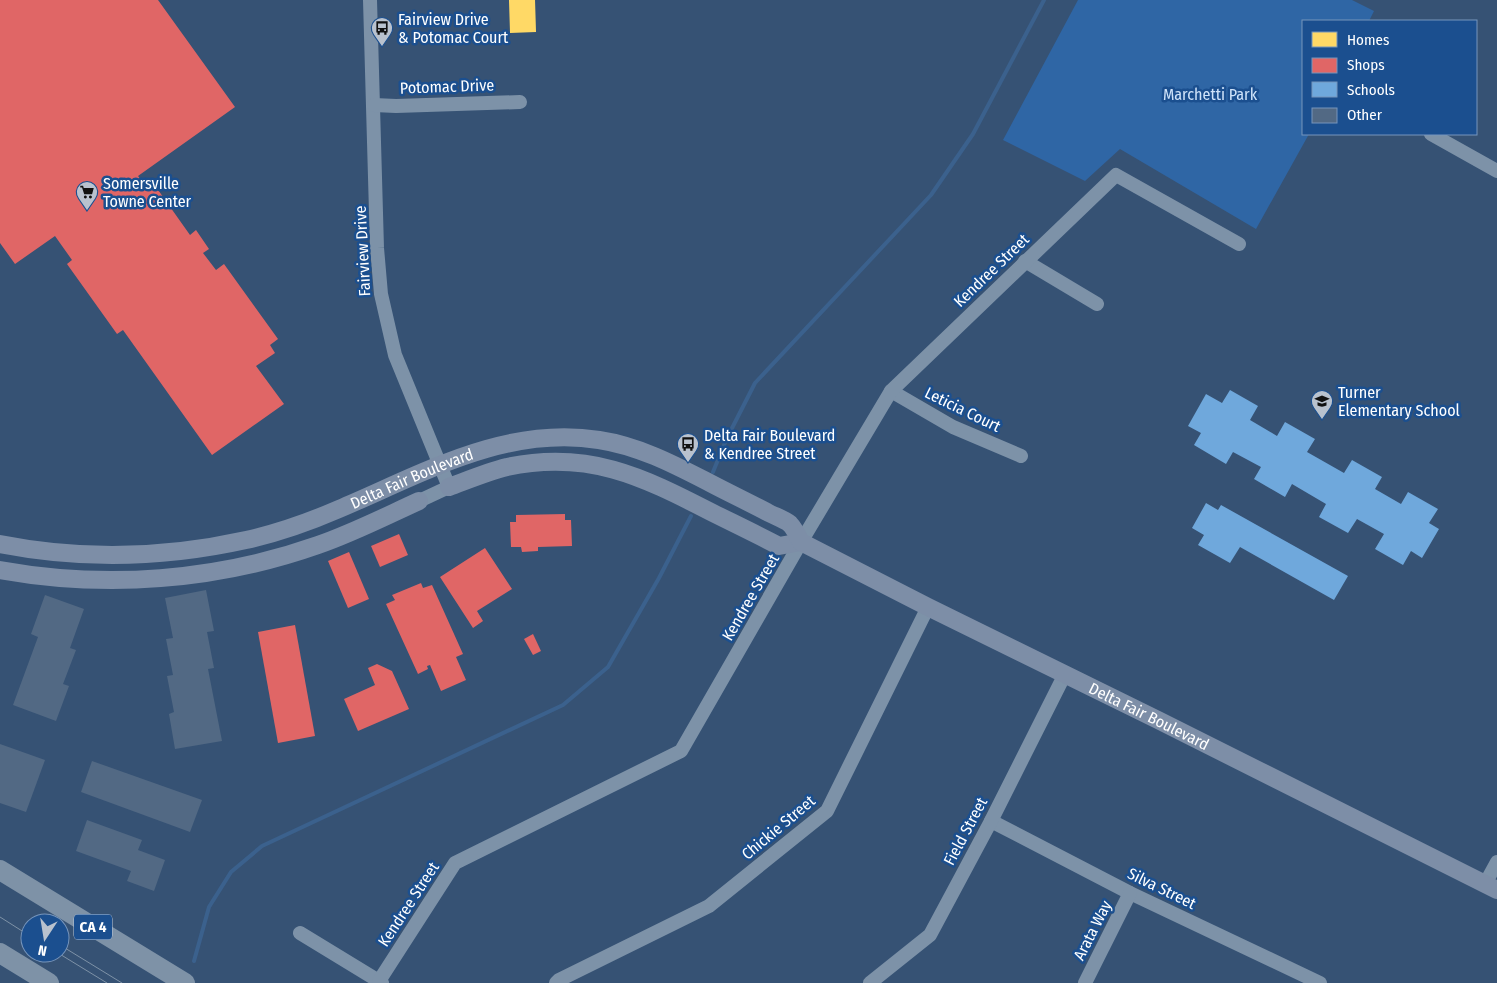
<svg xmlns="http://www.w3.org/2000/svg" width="1497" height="983" viewBox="0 0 1497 983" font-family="'Fira Sans Condensed',sans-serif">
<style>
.green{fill:#2f66a5}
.homes{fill:#ffd966}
.shops{fill:#e06666}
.schools{fill:#6fa8dc}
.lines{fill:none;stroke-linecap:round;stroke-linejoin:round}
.stream{stroke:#3b618d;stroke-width:4}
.building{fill:#526984}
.minor{stroke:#7d92a8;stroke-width:14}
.major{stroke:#7d8ea7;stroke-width:18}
.highway{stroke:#7e92a7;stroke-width:20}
.tram{stroke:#7e92a7;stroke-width:1}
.labels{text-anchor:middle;stroke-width:5;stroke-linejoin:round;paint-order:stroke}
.shield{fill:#1b4f8f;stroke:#bbcadd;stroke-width:1}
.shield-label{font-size:15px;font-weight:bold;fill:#fff}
.poi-label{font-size:16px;fill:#fff;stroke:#1b4f8f;text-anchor:start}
.street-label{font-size:16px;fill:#fff;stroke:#1b4f8f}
.park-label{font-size:16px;fill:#cfe3fa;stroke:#1b4f8f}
</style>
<rect width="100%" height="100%" fill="#365274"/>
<!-- green -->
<polygon class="green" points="1078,0 1352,0 1374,11 1369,21 1303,21 1303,134 1309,134 1256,229 1120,149 1085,181 1003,140"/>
<!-- homes -->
<polygon class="homes" points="509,0 535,0 536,32 510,33"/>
<!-- shops -->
<g class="shops">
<polygon points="0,0 158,0 235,107 138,176 149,191 156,187 190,235 196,230 209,249 203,253 216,270 224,264 278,339 270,345 275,353 256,366 284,404 212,455 123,330 117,334 67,264 72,260 55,236 15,264 0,243"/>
<polygon points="565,514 565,520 571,520 572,546 538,547 538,551 522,552 521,547 511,547 510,522 516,522 516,515"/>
<polygon points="399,534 408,555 380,567 371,546"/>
<polygon points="485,548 512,589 477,611 483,621 473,628 440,577"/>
<polygon points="349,552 369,599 348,608 328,561"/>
<polygon points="421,583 423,588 432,585 463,654 456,657 466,680 441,691 430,665 427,666 428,669 418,674 386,604 395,600 392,595"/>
<polygon points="295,625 315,736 278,743 258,632"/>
<polygon points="533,634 541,651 533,655 524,639"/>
<polygon points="377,664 392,671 409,709 358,731 344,699 375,685 368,668"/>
</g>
<!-- schools -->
<g class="schools">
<polygon points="1230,390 1258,406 1250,420 1277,436 1285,422 1315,439 1307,452 1344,473 1352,460 1382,477 1375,489 1401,504 1408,492 1438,509 1429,523 1439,529 1422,558 1411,551 1403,565 1375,549 1384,534 1357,519 1348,533 1319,517 1326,504 1292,484 1285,497 1254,479 1261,467 1233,452 1226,464 1194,445 1201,433 1188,426 1206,394 1222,403"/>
<polygon points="1206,503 1218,510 1221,505 1348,576 1334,600 1240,547 1230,563 1198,545 1204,535 1192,528"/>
</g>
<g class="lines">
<!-- stream -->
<g class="stream">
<polyline points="713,472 726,440 755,383 931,195 973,134 1044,0"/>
<polyline points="194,961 209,907 231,872 262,846 563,705 608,667 659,578 691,516"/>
</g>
</g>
<!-- building -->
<g class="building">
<polygon points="206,590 214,631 207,632 214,668 208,669 222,741 175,749 169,714 174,712 167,676 173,675 166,639 173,638 165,598"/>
<polygon points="45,595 84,609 70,648 76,650 63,684 69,686 56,721 13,705 38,637 31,634"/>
<polygon points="0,744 45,760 26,812 0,803"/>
<polygon points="92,761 202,800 190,832 81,792"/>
<polygon points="87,820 142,840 138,850 165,860 154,891 127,881 131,871 76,851"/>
</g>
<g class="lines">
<!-- minor -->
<g class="minor">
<polyline points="370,0 377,248 381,294 395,355 449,487 419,501"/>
<polyline points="374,105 396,106 520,102"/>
<polyline points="1431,134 1497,171"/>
<polyline points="1025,261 1097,304"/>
<polyline points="891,391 953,427 1021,456"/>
<polyline points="991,821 1130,893 1320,983"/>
<polyline points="1485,884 1497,862"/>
<polyline points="300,933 382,983"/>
<polyline points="379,981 455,863 681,751 801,542 891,391 1116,175 1239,244"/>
<polyline points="556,983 559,980 709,906 827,811 928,607"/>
<polyline points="870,983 930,935 991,821 1065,674"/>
<polyline points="1085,983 1130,893"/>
</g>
<!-- major -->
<g class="major">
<path d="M449,487C468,480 487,472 507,467C588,450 641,476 711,512C733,523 756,534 779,546L801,542"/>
<path id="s1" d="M0,544C81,560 165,558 246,540C278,533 309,522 339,509C422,474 505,425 599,440C639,446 675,465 710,483C729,493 748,502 767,512C774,516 784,519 790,524C794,528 798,536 801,542L928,607L1158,720L1497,890"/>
<path d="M0,570C106,589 216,581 318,545C353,533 386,516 419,501"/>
</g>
<!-- highway -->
<g class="highway">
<polyline points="0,870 185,983"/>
<polyline points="0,953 49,983"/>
</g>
<!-- tram -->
<g class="tram">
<polyline points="0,917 30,936"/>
<polyline points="60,945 122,983"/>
<polyline points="58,953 107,983"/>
</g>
</g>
<!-- icons -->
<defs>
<g id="bus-pin" transform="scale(1.125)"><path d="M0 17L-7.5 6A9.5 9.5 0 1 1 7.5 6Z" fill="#b9c2ce" stroke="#1b4f8f"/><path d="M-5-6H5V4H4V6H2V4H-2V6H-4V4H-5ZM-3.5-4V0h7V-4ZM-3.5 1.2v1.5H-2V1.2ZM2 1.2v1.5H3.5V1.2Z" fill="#111"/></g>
<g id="supermarket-pin" transform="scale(1.125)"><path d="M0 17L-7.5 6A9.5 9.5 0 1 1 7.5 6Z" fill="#b9c2ce" stroke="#1b4f8f"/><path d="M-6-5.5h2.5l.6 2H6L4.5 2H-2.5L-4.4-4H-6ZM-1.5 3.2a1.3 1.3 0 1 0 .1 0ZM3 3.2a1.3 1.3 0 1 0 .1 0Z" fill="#111"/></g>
<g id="school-pin" transform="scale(1.125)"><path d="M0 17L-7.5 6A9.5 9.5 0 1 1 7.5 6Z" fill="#b9c2ce" stroke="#1b4f8f"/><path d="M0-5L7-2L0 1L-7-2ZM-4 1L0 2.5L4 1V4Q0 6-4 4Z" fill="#111"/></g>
</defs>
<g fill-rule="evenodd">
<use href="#bus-pin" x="382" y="28"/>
<use href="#supermarket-pin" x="87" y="192"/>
<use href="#school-pin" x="1322" y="401"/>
<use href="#bus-pin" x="688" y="444"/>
</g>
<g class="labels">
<!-- shield labels -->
<rect class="shield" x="74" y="914.5" width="38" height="25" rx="4"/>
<g class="shield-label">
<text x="93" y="932">CA 4</text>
</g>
<!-- poi labels -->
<g class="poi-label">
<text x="398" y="25">Fairview Drive<tspan x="398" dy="18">&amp; Potomac Court</tspan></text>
<text x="103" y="189">Somersville<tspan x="103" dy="18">Towne Center</tspan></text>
<text x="1338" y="398">Turner<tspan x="1338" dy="18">Elementary School</tspan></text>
<text x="704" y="441">Delta Fair Boulevard<tspan x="704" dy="18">&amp; Kendree Street</tspan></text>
</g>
<!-- street labels -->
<g class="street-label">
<text transform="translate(447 86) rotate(-2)" y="6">Potomac Drive</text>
<text transform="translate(362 251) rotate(-93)" y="6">Fairview Drive</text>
<text transform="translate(991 270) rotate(-44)" y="6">Kendree Street</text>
<text transform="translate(963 409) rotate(26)" y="6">Leticia Court</text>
<text dy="6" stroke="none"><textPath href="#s1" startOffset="425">Delta Fair Boulevard</textPath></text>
<text transform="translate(750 597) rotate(-60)" y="6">Kendree Street</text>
<text dy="6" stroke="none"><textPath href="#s1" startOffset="1239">Delta Fair Boulevard</textPath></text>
<text transform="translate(778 827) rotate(-40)" y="6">Chickie Street</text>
<text transform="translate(965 831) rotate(-62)" y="6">Field Street</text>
<text transform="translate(1162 888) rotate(26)" y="6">Silva Street</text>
<text transform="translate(408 904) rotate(-57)" y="6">Kendree Street</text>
<text transform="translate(1092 930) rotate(-63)" y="6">Arata Way</text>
</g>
<!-- park labels -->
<g class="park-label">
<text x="1210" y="100">Marchetti Park</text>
</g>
</g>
<!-- legend -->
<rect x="1302" y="20" width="175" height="115" fill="#1b4f8f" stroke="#7695bc"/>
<rect x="1312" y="32" width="25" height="15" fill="#ffd966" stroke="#7695bc"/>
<text x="1347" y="45" font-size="15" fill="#ffffff">Homes</text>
<rect x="1312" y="58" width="25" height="15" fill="#e06666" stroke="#7695bc"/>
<text x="1347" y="70" font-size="15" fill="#ffffff">Shops</text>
<rect x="1312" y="82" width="25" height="15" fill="#6fa8dc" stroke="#7695bc"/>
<text x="1347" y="95" font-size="15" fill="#ffffff">Schools</text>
<rect x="1312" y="108" width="25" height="15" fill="#526984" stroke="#7695bc"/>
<text x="1347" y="120" font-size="15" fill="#ffffff">Other</text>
<!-- north arrow -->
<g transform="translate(45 938) rotate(192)"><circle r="24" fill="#1b4f8f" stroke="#7695bc"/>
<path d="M0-4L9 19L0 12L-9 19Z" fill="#b9c2ce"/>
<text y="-8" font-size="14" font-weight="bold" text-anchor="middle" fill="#ffffff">N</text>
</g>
</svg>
